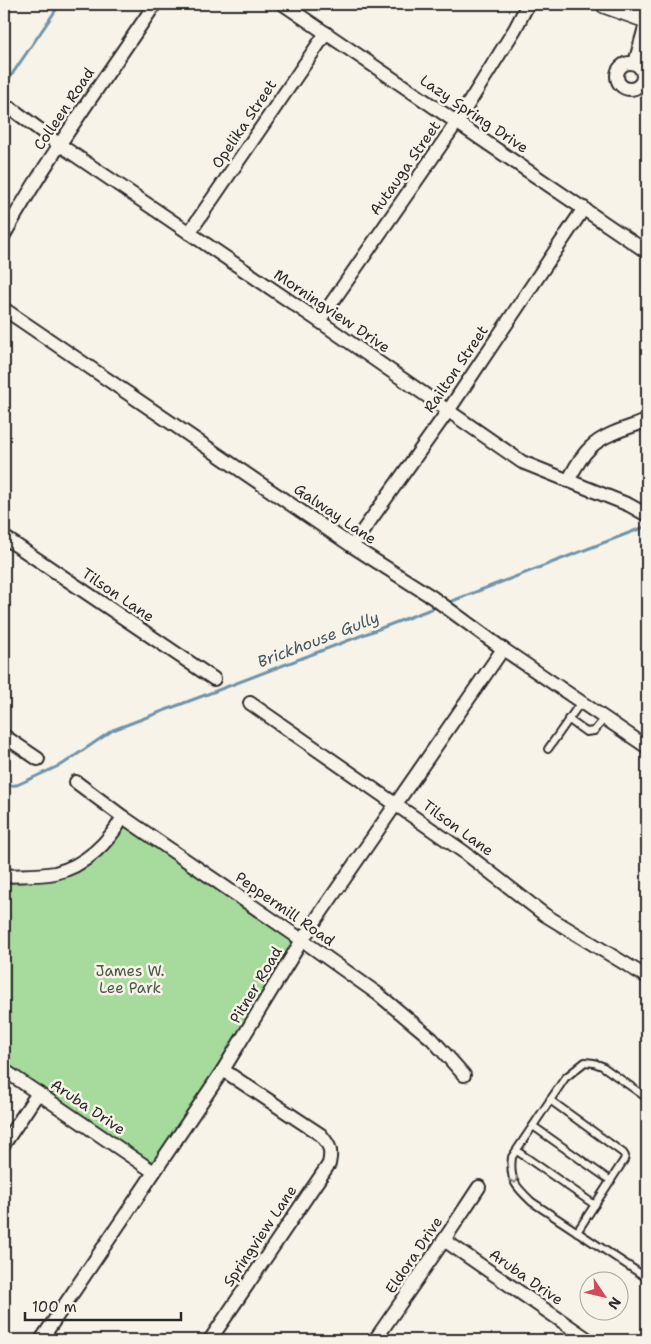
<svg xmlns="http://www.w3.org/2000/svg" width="651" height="1344" viewBox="0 0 651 1344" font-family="'Shantell Sans',sans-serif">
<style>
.green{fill:#a7db9d;stroke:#698364}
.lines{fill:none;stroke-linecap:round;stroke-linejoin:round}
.stream{stroke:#6f93aa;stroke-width:3}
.service-casing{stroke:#2b2b2b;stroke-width:10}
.minor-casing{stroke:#2b2b2b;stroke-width:16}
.secondary-casing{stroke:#2b2b2b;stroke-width:21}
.service{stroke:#f7f3e8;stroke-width:6}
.minor{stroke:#f7f3e8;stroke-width:12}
.secondary{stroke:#f7f3e8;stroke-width:18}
.oneway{stroke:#918f8a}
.labels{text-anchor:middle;stroke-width:5;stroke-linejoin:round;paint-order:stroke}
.street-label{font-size:15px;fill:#2b2b2b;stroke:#f7f3e8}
.park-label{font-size:15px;fill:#4a5748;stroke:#f7f3e8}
.water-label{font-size:16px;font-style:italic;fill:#485660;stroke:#f7f3e8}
</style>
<rect width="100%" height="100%" fill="#f7f3e8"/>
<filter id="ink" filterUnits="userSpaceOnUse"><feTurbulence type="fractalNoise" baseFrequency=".02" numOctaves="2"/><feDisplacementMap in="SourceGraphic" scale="10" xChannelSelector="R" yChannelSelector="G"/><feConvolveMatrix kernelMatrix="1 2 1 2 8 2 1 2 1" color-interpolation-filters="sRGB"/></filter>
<g filter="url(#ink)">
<!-- green -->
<polygon class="green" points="123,817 302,940 154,1172 4,1070 4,876 68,869"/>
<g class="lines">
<!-- stream -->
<g class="stream">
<polyline points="4,86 60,4"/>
<polyline points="447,603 647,526"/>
<polyline points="4,786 17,785 63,764 113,730 439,606"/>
</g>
<!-- service casing -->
<g class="service-casing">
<g id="service">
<polyline points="568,719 586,732 594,731 605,718"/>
<polyline points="548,749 581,702"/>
<path d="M647,1098L602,1066L594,1063L585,1062L565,1078L512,1157C509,1181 516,1187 532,1202L647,1278"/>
<polyline points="550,1100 623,1153 625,1156 624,1160 577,1232"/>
<polyline points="533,1126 611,1181"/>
<polyline points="517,1151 595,1205"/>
</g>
</g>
<!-- minor casing -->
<g class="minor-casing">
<g id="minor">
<polyline points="283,4 647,252"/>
<circle cx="630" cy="76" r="13"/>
<polyline points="635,63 647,20"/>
<polyline points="12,109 60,145 319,321 522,462 629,505 647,515"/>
<polyline points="189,233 326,33"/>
<path d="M4,235C49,155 104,80 155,4"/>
<polyline points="4,309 352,546 432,597 503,649 647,747"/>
<polyline points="319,321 457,122 515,29 528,4"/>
<path d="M568,481C574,470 580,457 590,448C603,434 630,427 647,421"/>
<polyline points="4,537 214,679"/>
<polyline points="352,546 448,411 584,208"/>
<polyline points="250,703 464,852 545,915 647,977"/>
<polyline points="4,736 38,759"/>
<polyline points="76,782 123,817 302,940 378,994 432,1039 464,1075"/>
<path d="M4,876C19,875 40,876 55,873C85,866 108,843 123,817"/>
<polyline points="4,1070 154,1172"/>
<polyline points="4,1144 38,1093"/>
<polyline points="444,1240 589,1340"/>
<polyline points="41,1340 223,1070 302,940 503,649"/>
<path d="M210,1340L329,1164C332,1150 330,1146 321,1135L223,1070"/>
<polyline points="375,1340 444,1240 479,1187"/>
</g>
</g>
<!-- secondary casing -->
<g class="secondary-casing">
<polyline id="secondary" points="605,4 647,19"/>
</g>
<!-- service -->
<use href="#service" class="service"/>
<!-- minor -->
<use href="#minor" class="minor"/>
<!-- secondary -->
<use href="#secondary" class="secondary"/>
</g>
<!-- one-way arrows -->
<defs><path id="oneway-chevron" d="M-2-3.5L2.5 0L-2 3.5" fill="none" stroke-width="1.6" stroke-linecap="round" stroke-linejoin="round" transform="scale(1.25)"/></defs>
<use class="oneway" href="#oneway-chevron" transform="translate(514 1180) rotate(68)"/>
</g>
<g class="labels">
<!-- street labels -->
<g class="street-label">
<text transform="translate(64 109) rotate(-56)" y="5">Colleen Road</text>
<text transform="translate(474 114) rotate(34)" y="5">Lazy Spring Drive</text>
<text transform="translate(244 124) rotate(-56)" y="5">Opelika Street</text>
<text transform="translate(405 168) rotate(-55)" y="5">Autauga Street</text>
<text transform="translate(332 311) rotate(34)" y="5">Morningview Drive</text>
<text transform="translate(456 369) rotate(-56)" y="5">Railton Street</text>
<text transform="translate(335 514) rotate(34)" y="5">Galway Lane</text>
<text transform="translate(118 595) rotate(34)" y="5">Tilson Lane</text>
<text transform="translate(458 828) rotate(36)" y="5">Tilson Lane</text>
<text transform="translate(285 909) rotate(35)" y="5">Peppermill Road</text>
<text transform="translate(256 985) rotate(-59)" y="5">Pitner Road</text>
<text transform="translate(88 1107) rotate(34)" y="5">Aruba Drive</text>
<text transform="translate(260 1236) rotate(-56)" y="5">Springview Lane</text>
<text transform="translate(414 1255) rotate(-56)" y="5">Eldora Drive</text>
<text transform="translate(526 1277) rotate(35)" y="5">Aruba Drive</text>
</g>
<!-- park labels -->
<g class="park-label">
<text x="130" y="976">James W.<tspan x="130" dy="17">Lee Park</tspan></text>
</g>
<!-- water labels -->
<g class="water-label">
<text transform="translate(318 639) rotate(-21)" y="6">Brickhouse Gully</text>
</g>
</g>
<!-- margin -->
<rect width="651" height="1344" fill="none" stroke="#f7f3e8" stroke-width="20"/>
<rect x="10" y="10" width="631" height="1324" fill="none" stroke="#2b2b2b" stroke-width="2" filter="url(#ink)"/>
<!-- north arrow -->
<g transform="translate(604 1296) rotate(125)"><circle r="24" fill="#f7f3e8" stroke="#a5a39c"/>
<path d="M0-4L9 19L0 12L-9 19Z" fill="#d1495b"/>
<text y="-8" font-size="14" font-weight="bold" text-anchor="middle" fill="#2b2b2b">N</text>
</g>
<!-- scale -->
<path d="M25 1312v8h156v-8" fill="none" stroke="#2b2b2b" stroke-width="2.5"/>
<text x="32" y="1312" font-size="15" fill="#2b2b2b" stroke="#f7f3e8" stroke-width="4" paint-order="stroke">100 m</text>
</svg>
